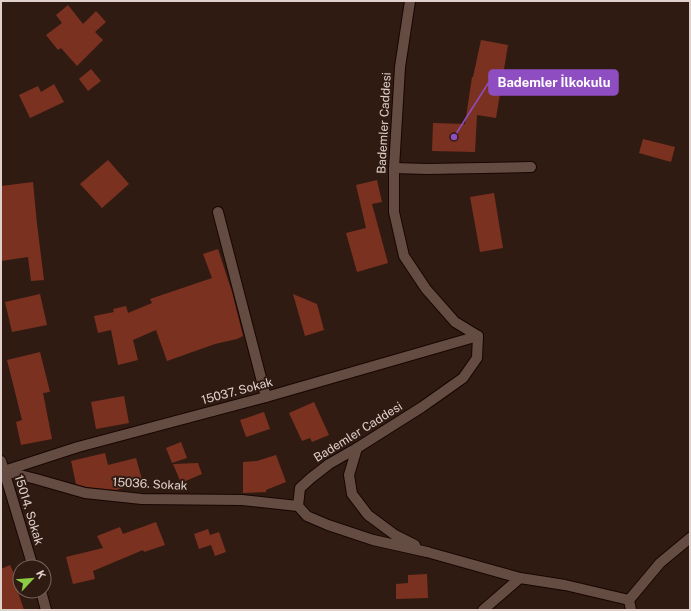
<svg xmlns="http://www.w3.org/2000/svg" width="691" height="611" viewBox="0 0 691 611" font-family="'Public Sans',sans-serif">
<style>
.building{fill:#7b3120}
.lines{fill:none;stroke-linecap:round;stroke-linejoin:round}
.street-casing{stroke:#170602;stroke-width:12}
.secondary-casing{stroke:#170602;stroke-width:12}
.street{stroke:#644c43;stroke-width:10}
.secondary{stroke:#644c43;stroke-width:10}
.labels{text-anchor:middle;stroke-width:4;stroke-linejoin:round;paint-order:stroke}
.street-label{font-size:12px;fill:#e0d1cc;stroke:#301b13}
.leader{fill:none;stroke:#8f4dc2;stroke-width:1.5}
.callout-dot{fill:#8f4dc2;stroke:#301b13;stroke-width:1.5}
.callout{fill:#8f4dc2;stroke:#8f4dc2;stroke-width:1.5}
.callout-label{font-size:13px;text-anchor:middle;font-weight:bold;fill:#fff}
</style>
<rect width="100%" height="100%" fill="#301b13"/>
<!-- building -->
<g class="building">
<polygon points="68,5 83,24 96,11 106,22 95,32 103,40 77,66 61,48 58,50 46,35 62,23 56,15"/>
<polygon points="481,40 508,45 496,118 477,115 475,152 432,151 433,123 465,124 472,77 473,77"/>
<polygon points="91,69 101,81 88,91 79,79"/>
<polygon points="54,84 64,102 30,118 19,95 38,86 41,92"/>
<polygon points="643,139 675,147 671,162 639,153"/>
<polygon points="108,160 129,184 102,208 80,184"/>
<polygon points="377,180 382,202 372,204 388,263 357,272 346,233 366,228 356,185"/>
<polygon points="33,182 37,224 44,280 31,281 28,257 1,261 1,186"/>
<polygon points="494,193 503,248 480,252 470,197"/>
<polygon points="218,249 232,292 243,336 237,339 215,344 167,361 156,330 133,340 138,360 118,365 111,330 98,333 94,316 114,312 113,309 126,306 128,313 152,303 150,299 212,278 203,254"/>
<polygon points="40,294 47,325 12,332 5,302"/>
<polygon points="293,294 317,304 324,330 305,336"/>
<polygon points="40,352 50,392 43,393 52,439 21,445 16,422 22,420 7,360"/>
<polygon points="124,396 129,423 96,429 91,402"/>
<polygon points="314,402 329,435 312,442 310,438 302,441 289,413"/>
<polygon points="264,412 270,429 246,437 240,420"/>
<polygon points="181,442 187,458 172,463 166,448"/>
<polygon points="105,453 108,465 136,458 143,483 116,490 86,487 76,484 71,461"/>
<polygon points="276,455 286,482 266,490 266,492 243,493 243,462 257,461"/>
<polygon points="198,463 202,474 181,483 173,464"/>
<polygon points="156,522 165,545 144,552 143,550 93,571 95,579 73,584 66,557 103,548 97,536 120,527 123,534"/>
<polygon points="208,529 210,535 219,532 226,552 215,556 211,545 199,549 194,534"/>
<polygon points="10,565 20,587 17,589 24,610 1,610 1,569"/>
<polygon points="427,574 428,598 396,599 396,584 408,583 408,575"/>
</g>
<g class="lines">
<!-- street casing -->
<g class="street-casing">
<g id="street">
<polyline points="410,1 400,67 394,168 394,212 404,256 426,289 455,322 478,336 477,358 463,378 422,407 357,448 329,464 311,478 300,488 298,506 307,516 328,525 373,540 427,552"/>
<polyline points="394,168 427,169 531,167"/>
<polyline points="218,212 266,397"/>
<polyline points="357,448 349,475 352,494 368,515 395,535 415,545"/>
<polyline points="4,471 78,447 266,397 478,336"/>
<polyline points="4,471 36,479 85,493 142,499 242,500 298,506"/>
<polyline points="483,610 520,578"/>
</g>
</g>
<!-- secondary casing -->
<g class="secondary-casing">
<g id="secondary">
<polyline points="1,461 33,567"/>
<polyline points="427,552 520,578 565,585 629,600"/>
<polyline points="41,591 46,610"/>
<polyline points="629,600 660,563 690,538"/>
<polyline points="629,600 631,610"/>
</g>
</g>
<!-- street -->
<use href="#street" class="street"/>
<!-- secondary -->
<use href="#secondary" class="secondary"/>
</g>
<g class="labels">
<!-- street labels -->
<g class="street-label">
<text transform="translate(384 123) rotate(-87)" y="4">Bademler Caddesi</text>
<text transform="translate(237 391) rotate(-15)" y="4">15037. Sokak</text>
<text transform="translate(358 432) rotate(-32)" y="4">Bademler Caddesi</text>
<text transform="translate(150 484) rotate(3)" y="4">15036. Sokak</text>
<text transform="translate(29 510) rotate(73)" y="4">15014. Sokak</text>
</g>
</g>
<!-- callouts -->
<path class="leader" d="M454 137L489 82"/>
<circle class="callout-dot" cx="454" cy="137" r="4"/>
<rect class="callout" x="489" y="70" width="129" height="25" rx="4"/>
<g class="callout-label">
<text x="554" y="87">Bademler İlkokulu</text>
</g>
<!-- border -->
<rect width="691" height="611" fill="none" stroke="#e0d1cc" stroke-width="4"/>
<!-- north arrow -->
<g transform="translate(32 579) rotate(64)"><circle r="19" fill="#301b13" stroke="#76645d"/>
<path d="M0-3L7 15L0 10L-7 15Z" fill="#8bce46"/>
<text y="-6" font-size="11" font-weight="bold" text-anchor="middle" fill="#e0d1cc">K</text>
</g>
</svg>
